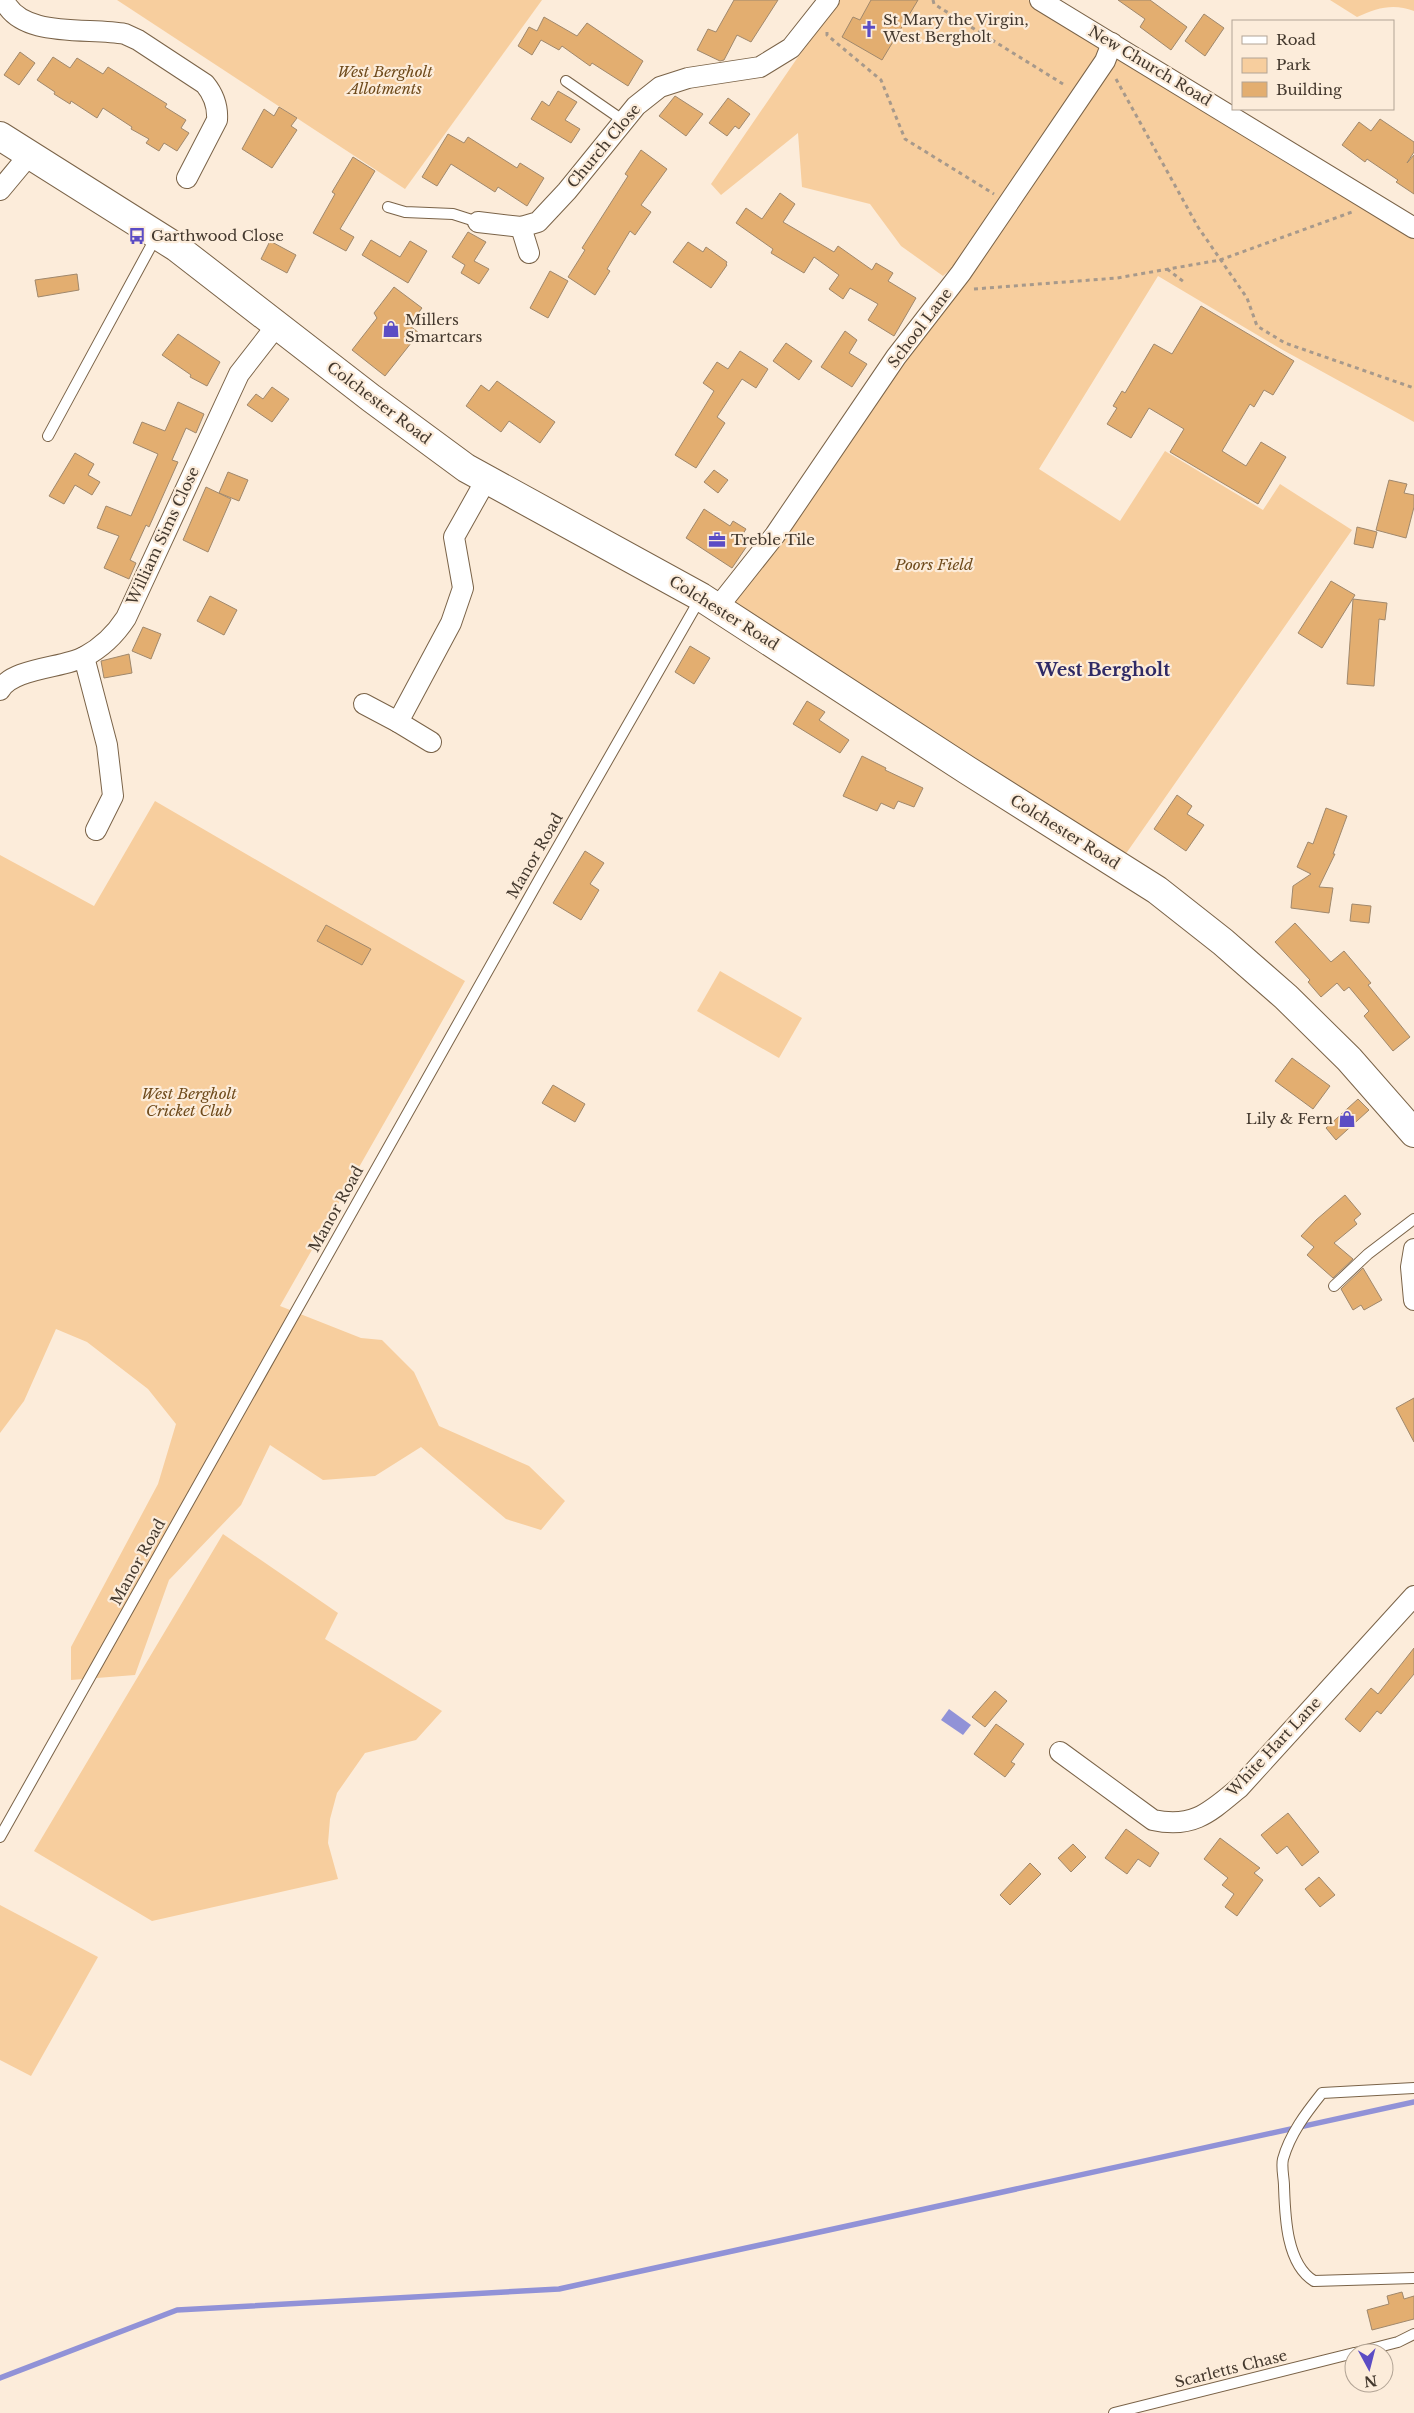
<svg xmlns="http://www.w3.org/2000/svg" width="1414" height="2413" viewBox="0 0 1414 2413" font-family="'Libre Baskerville',serif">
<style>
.green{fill:#f7ce9e}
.water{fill:#9192d7}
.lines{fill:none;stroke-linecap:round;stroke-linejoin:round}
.stream{stroke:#9192d7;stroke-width:5.5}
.building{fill:#e3ae70;stroke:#a0886c}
.service-casing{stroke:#7a6348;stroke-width:12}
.minor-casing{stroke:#7a6348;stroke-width:22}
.secondary-casing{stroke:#7a6348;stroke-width:30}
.path{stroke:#a7998b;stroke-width:3;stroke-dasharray:4 4;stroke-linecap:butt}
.service{stroke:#fff;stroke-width:10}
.minor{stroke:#fff;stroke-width:20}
.secondary{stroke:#fff;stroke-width:28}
.labels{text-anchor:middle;stroke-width:4.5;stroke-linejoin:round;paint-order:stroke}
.poi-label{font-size:15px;fill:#44392e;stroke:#fcecda;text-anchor:start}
.street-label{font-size:15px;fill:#44392e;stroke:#fcecda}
.park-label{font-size:15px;font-style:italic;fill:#6f4b1c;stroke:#fcecda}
.quarter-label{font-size:18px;font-weight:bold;fill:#2f2a65;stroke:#fcecda}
</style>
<rect width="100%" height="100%" fill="#fcecda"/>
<!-- green -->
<g class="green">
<polygon points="117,0 542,0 405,189"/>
<polygon points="837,0 1028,0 1104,45 974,248 943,276 901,246 870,204 802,187 798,133 721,195 711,184"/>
<path d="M1330,0H1414V11C1393,3 1377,8 1357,17Z"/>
<polygon points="1117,54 1414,236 1414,422 1281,349 1158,276 1039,469 1120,521 1165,451 1263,510 1280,484 1352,530 1125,855 730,603"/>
<polygon points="155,801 465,981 280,1306 361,1338 382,1340 414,1372 439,1426 529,1466 565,1501 541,1530 506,1519 421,1447 375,1476 323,1480 270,1445 241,1505 169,1580 135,1675 71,1680 71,1647 158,1484 176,1424 148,1389 87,1342 56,1329 24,1401 0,1433 0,855 94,906"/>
<polygon points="720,971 802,1018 779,1058 697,1011"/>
<polygon points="223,1534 338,1613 325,1639 442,1711 416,1740 365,1753 337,1793 330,1819 328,1843 338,1879 152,1921 34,1851"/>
<polygon points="0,1905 98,1957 31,2076 0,2060"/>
</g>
<!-- water -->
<polygon class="water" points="949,1709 971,1725 963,1735 941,1720"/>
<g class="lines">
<!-- stream -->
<polyline class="stream" points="0,2378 177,2310 559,2289 1414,2102"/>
</g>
<!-- building -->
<g class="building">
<polygon points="734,0 778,0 751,42 737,35 724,60 720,61 697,50 708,29 716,32"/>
<polygon points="871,0 918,0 882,60 842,37 853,17 860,20"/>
<polygon points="1118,0 1150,0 1187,27 1171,50 1140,27 1145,19"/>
<polygon points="1204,14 1224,28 1205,56 1185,41"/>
<polygon points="544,17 577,36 587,23 643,61 628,86 592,63 590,66 562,46 559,50 541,40 532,55 518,46 529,27 537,31"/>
<polygon points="20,52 35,63 19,85 4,75"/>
<polygon points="53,57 70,68 77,58 103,74 108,67 167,104 165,107 186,120 181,128 189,133 177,151 164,143 159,151 146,143 149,139 131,129 132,127 103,108 97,118 71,101 70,104 54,94 55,92 37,80"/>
<polygon points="558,91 577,102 565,120 580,129 571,143 531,119 542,101 549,106"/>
<polygon points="675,96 703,114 686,136 659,116"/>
<polygon points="728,98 750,114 739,129 735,126 727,136 709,123"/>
<polygon points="279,107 297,118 291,126 297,130 272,168 242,149 264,109 274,116"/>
<polygon points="1380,119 1414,142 1414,152 1407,163 1414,155 1414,194 1396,182 1398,180 1367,159 1365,162 1342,145 1359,122 1371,131"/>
<polygon points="448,134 464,143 468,137 517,168 520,163 544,178 527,206 498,187 495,192 451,164 437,186 422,177"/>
<polygon points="641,150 667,169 641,205 651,212 635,235 630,231 607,269 610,271 595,295 568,277 585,250 582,248 628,176 625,174"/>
<polygon points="353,157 375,171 340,229 354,237 346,251 313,233 335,194 332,192"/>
<polygon points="780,193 795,204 783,222 834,252 838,246 872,270 876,263 893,273 888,281 916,298 894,336 868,320 878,304 850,288 843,299 829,289 839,275 814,257 804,273 771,253 773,249 736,223 746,208 762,219"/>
<polygon points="468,232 486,242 474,261 489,269 479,284 461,273 465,265 452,257"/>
<polygon points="371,240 400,257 410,241 427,251 408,283 362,255"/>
<polygon points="270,241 296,255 287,273 261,259"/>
<polygon points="688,242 703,252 706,247 727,262 726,264 727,265 711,288 673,262"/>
<polygon points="550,271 568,281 548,318 530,308"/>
<polygon points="77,274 79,290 38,297 35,280"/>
<polygon points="394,287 422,308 409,325 419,333 385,376 352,350 377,318 374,313"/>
<polygon points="1201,306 1294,361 1273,395 1264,390 1254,407 1250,404 1222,451 1246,466 1261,442 1286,457 1258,504 1170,452 1184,429 1149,408 1131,438 1107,424 1117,408 1113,406 1122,391 1125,393 1154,344 1172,354"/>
<polygon points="845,331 857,340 849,353 867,364 852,387 821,367"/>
<polygon points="178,334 220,362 207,386 190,377 191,375 162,355"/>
<polygon points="786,343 812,361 799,380 773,361"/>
<polygon points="740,351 768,369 756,388 742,379 717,417 725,423 696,468 675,455 714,391 703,383 717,362 728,369"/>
<polygon points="497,381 555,422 540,443 509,421 501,432 466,406 481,385 489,391"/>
<polygon points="272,387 289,399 272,422 247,405 256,394 263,399"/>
<polygon points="178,402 204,414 196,433 186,428 172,460 178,462 149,527 146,525 130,560 136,563 129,579 104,568 119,536 97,528 106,506 131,516 158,454 133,443 142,422 165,431"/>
<polygon points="75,453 94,464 88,475 100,482 92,495 75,485 64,504 49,496"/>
<polygon points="714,470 728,480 718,493 704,482"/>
<polygon points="228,472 248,480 239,501 219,493"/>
<polygon points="1389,480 1407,484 1404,493 1414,495 1414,507 1406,538 1376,530"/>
<polygon points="206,487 231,499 208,552 183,540"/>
<polygon points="704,509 730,526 733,521 746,529 741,537 749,543 732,568 686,538"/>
<polygon points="1357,527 1377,532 1373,548 1354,544"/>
<polygon points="1331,581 1355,595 1322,648 1298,633"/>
<polygon points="210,596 237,610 224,635 197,621"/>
<polygon points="1353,599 1387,603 1385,620 1379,619 1374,686 1347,684"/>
<polygon points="143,627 161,634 151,659 132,651"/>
<polygon points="690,646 710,658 694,684 675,672"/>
<polygon points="129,654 132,673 104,678 101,661"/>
<polygon points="807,701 825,712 819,720 849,740 840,753 793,724"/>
<polygon points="862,756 886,768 885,770 923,788 914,807 898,801 894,809 881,803 877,811 843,796"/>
<polygon points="1177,795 1192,806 1187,814 1204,825 1186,851 1154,829"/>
<polygon points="1326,808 1347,816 1333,854 1335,854 1319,887 1333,888 1329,913 1291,908 1293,886 1311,874 1297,867 1308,842 1313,844"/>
<polygon points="585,851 604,863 590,884 599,890 581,920 553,903"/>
<polygon points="1352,904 1371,906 1369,923 1350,921"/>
<polygon points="1295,923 1331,962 1344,951 1371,983 1368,985 1410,1037 1393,1051 1364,1016 1369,1011 1349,987 1344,991 1337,983 1321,997 1308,982 1310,980 1275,942"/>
<polygon points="326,925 371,949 362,965 317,941"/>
<polygon points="1292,1058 1330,1086 1313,1109 1275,1081"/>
<polygon points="553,1085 585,1104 575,1122 542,1103"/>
<polygon points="1358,1099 1369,1110 1336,1140 1326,1128"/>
<polygon points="1345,1195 1361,1214 1354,1220 1357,1224 1334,1243 1353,1259 1333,1278 1307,1255 1314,1247 1301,1236 1316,1220"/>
<polygon points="1363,1268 1382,1300 1364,1310 1361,1305 1353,1310 1341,1289"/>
<polygon points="1414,1398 1414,1442 1396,1408"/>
<polygon points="1414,1648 1414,1674 1381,1714 1377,1711 1360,1732 1345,1719 1371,1688 1378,1694"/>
<polygon points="995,1691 1007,1701 985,1727 972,1717"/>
<polygon points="996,1724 1024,1744 1011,1762 1015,1764 1005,1777 974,1754"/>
<polygon points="1288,1813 1319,1852 1302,1866 1287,1846 1277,1854 1261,1835"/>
<polygon points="1126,1829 1159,1853 1150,1867 1138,1859 1127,1874 1105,1858"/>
<polygon points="1220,1838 1260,1868 1254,1873 1263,1880 1237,1916 1225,1907 1234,1894 1222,1885 1228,1878 1204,1859"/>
<polygon points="1073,1844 1086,1857 1071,1872 1058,1858"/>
<polygon points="1030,1863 1041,1874 1010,1905 1000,1895"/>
<polygon points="1319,1877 1335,1895 1320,1907 1305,1889"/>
<polygon points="1402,2292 1404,2299 1414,2296 1414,2319 1372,2330 1367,2310 1389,2304 1387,2296"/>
</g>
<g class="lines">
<!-- service casing -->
<g class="service-casing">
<g id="service">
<polyline points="566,81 624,121"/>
<polyline points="388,207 405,212 453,214 478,222"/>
<polyline points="48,436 157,235"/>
<polyline points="1334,1286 1368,1254 1414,1219"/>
<polyline points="0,1837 540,878 701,597"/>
<path d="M1414,2088L1322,2093C1306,2113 1290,2134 1283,2159C1281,2167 1284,2178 1284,2186C1285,2215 1286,2264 1314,2281L1414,2278"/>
<polyline points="1355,2353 1398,2342 1414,2334"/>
<polyline points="1114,2413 1354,2353"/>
</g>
</g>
<!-- minor casing -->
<g class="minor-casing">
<g id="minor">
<path d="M4,0C21,39 89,27 125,34L138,40L205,84C214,95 218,106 217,120L187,178"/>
<polyline points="1040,0 1414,228"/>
<polyline points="0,190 30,154"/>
<polyline points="478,222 521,227 538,222 567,191 636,106 660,87 688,78 760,67 791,48 829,0"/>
<polyline points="521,227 529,253"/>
<polyline points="718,607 775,535 896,357 961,273 1105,61 1112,43"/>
<polyline points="84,657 107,745 113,796 96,830"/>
<path d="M0,690C12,668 63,668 84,657C103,647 115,635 126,618L239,374L277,325"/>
<polyline points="364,704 398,722"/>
<polyline points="431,742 398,722 451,623 463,588 454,537 486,480"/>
<polyline points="1414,1249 1411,1267 1414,1300"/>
<path d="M1060,1752L1153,1820C1193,1829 1210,1812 1239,1788L1414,1596"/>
</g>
</g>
<!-- secondary casing -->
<g class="secondary-casing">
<polyline id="secondary" points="0,136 176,247 371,398 466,468 701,597 967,770 1157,890 1223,942 1286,997 1349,1059 1414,1133"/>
</g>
<!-- path -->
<g class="path">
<polyline points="933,0 934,4 1063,84"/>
<polyline points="827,32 827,35 881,80 905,139 994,194"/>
<polyline points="1116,79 1198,227 1247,298 1257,326 1285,343 1414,388"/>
<polyline points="1167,269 1184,282"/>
<polyline points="974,289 1117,278 1220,260 1352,212"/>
</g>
<!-- service -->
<use href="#service" class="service"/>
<!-- minor -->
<use href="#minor" class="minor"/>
<!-- secondary -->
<use href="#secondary" class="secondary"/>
</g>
<!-- icons -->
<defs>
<g id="church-bare" transform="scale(1.35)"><path d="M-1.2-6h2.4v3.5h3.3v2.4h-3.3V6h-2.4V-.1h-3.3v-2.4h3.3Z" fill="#5b4cc4" stroke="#fcecda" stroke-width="2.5" paint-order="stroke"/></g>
<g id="bus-bare" transform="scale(1.35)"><path d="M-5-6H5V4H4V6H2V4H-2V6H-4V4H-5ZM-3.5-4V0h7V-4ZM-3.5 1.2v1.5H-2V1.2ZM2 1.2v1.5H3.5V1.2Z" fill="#5b4cc4" stroke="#fcecda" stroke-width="2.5" paint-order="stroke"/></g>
<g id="shop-bare" transform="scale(1.35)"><path d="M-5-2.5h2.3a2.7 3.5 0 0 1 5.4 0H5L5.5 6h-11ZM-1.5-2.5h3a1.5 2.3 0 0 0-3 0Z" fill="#5b4cc4" stroke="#fcecda" stroke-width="2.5" paint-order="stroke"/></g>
<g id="office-bare" transform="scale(1.35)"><path d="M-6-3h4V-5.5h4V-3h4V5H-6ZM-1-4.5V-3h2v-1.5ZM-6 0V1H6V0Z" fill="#5b4cc4" stroke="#fcecda" stroke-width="2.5" paint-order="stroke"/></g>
</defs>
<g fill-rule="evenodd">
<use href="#church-bare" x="869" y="29"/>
<use href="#bus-bare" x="137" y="236"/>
<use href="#shop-bare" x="391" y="329"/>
<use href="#office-bare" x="717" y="540"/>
<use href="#shop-bare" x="1347" y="1119"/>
</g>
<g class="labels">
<!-- poi labels -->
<g class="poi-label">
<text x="883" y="25">St Mary the Virgin,<tspan x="883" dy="17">West Bergholt</tspan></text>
<text x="151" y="241">Garthwood Close</text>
<text x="405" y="325">Millers<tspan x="405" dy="17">Smartcars</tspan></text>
<text x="731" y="545">Treble Tile</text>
<text x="1333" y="1124" text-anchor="end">Lily &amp; Fern</text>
</g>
<!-- street labels -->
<g class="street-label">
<text transform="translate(1150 66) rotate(31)" y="5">New Church Road</text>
<text transform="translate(604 146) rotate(-50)" y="5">Church Close</text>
<text transform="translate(920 328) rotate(-53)" y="5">School Lane</text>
<text transform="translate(379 403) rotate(37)" y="5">Colchester Road</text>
<text transform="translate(163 536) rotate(-65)" y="5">William Sims Close</text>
<text transform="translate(724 613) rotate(32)" y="5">Colchester Road</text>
<text transform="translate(1065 832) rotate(32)" y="5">Colchester Road</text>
<text transform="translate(535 856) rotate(-60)" y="5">Manor Road</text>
<text transform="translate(336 1209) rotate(-61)" y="5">Manor Road</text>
<text transform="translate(138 1562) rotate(-61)" y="5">Manor Road</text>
<text transform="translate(1274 1747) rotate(-47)" y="5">White Hart Lane</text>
<text transform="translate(1231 2369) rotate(-14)" y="5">Scarletts Chase</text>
</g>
<!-- park labels -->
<g class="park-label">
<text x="385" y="77">West Bergholt<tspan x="385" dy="17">Allotments</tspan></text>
<text x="934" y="570">Poors Field</text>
<text x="189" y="1099">West Bergholt<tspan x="189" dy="17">Cricket Club</tspan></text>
</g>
<!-- quarter labels -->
<g class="quarter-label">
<text x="1103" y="676">West Bergholt</text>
</g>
</g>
<!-- legend -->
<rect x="1232" y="20" width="162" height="90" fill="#fcecda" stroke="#b2a495"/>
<rect x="1242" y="36" width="25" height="8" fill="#ffffff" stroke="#b2a495"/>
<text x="1276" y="45" font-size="15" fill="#44392e">Road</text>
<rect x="1242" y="58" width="25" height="15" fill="#f7ce9e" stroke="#b2a495"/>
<text x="1276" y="70" font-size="15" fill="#44392e">Park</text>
<rect x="1242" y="82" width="25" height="15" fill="#e3ae70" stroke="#b2a495"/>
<text x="1276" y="95" font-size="15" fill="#44392e">Building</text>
<!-- north arrow -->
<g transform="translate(1369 2368) rotate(173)"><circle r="24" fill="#fcecda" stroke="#b2a495"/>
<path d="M0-4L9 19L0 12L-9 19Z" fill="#5b4cc4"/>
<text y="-8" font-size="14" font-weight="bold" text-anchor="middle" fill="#44392e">N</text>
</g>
</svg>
